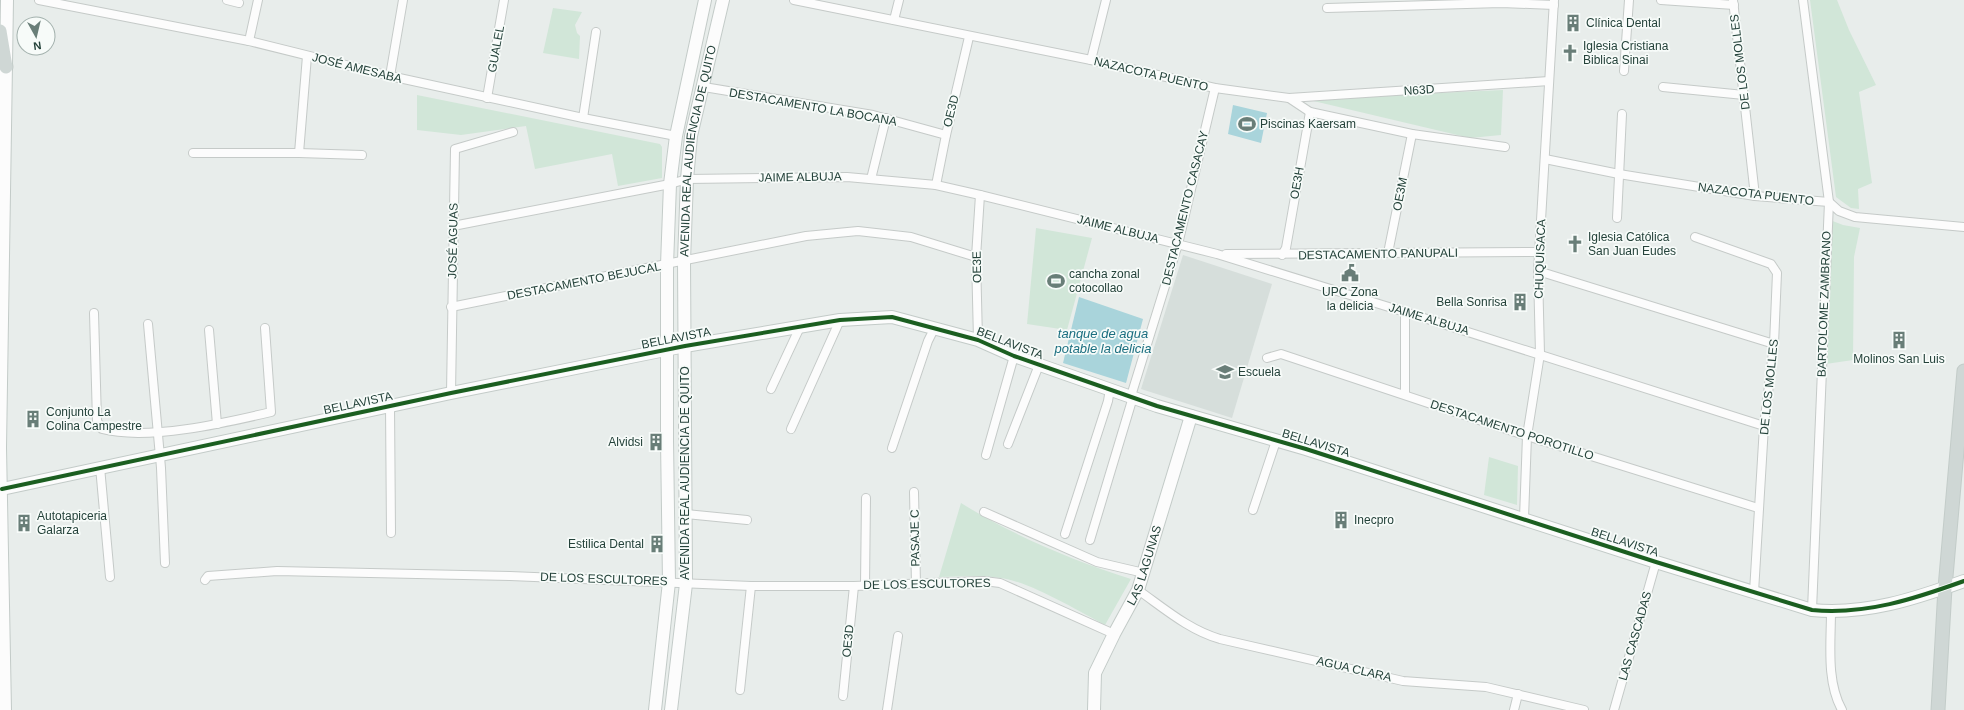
<svg xmlns="http://www.w3.org/2000/svg" width="1964" height="710" viewBox="0 0 1964 710" font-family="Arial,sans-serif">
<style>
.built{fill:#d6dedb}
.green{fill:#d1e6d8}
.water{fill:#a9d4db}
.lines{fill:none;stroke-linecap:round;stroke-linejoin:round}
.street-casing{stroke:#c5cac8;stroke-width:10}
.secondary-casing{stroke:#c3cbc8;stroke-width:14}
.primary-casing{stroke:#c3ccc9;stroke-width:15}
.street{stroke:#fcfcfc;stroke-width:8}
.secondary{stroke:#fcfcfc;stroke-width:12}
.primary{stroke:#cfd7d5;stroke-width:13}
.cycleway-casing{stroke:#f7fbf9;stroke-width:6}
.cycleway{stroke:#1b5e20;stroke-width:4}
.labels{text-anchor:middle;stroke-width:3.5;stroke-linejoin:round;paint-order:stroke}
.poi-label{font-size:12px;fill:#24423a;stroke:#f7fbf9;text-anchor:start}
.street-label{font-size:12px;fill:#24423a;stroke:#f7fbf9}
.water-label{font-size:13px;font-style:italic;fill:#1c6f80;stroke:#f7fbf9}
</style>
<rect width="100%" height="100%" fill="#e8edeb"/>
<!-- built -->
<polygon class="built" points="1183,255 1272,284 1232,418 1141,389"/>
<!-- green -->
<g class="green">
<polygon points="1810,0 1837,0 1849,30 1876,85 1859,92 1872,183 1858,189 1859,209 1851,208 1836,197"/>
<polygon points="553,8 582,12 575,25 577,33 580,36 579,59 543,53"/>
<polygon points="1503,90 1501,135 1470,138 1305,99"/>
<polygon points="417,95 660,144 662,147 662,178 618,186 612,154 535,169 526,126 461,135 417,130"/>
<polygon points="1830,220 1843,225 1860,228 1854,257 1853,360 1819,365"/>
<polygon points="1036,228 1092,238 1067,330 1027,324"/>
<polygon points="1489,457 1518,466 1517,505 1484,495"/>
<path d="M961,503C1014,536 1072,560 1131,579L1105,625C1078,611 1029,581 1000,578C980,575 959,577 939,577Z"/>
</g>
<!-- water -->
<g class="water">
<polygon points="1233,105 1267,113 1261,143 1228,134"/>
<polygon points="1079,297 1143,319 1126,383 1063,363"/>
</g>
<g class="lines">
<!-- street casing -->
<g class="street-casing">
<g id="street">
<polyline points="39,0 249,41 390,76 583,118 676,136"/>
<polyline points="227,0 239,3"/>
<polyline points="794,0 1091,60 1215,88 1289,98 1310,112 1412,134 1505,147"/>
<polyline points="1661,0 1734,5"/>
<polyline points="1733,0 1755,196"/>
<polyline points="1803,0 1829,202 1812,610"/>
<polyline points="1327,8 1501,3 1554,5"/>
<polyline points="894,20 899,0"/>
<polyline points="249,41 258,0"/>
<polyline points="1091,60 1106,0"/>
<polyline points="1624,71 1629,0"/>
<polyline points="390,76 403,0"/>
<polyline points="704,87 873,115 946,135"/>
<polyline points="1663,87 1744,95"/>
<polyline points="487,98 504,0"/>
<polyline points="1289,98 1549,81"/>
<polyline points="583,118 596,32"/>
<polyline points="193,153 299,153 362,155"/>
<polyline points="299,153 307,56"/>
<polyline points="1545,159 1619,174 1755,196 1829,202 1839,211 1855,217 1964,227"/>
<polyline points="871,179 886,118"/>
<polyline points="936,185 946,135 969,37"/>
<polyline points="1617,218 1622,114"/>
<polyline points="453,226 670,184 687,179 847,177 936,185 980,195 1217,254 1405,312 1764,426"/>
<polyline points="1695,237 1771,264 1777,273 1774,344 1764,426 1754,592"/>
<polyline points="1388,253 1412,134"/>
<polyline points="1226,254 1539,252"/>
<polyline points="1282,255 1286,248 1310,112"/>
<polyline points="1538,271 1774,344"/>
<polyline points="451,307 806,236 858,231 911,237 976,257"/>
<path d="M94,313L97,421L102,429C147,441 225,423 271,412L265,328"/>
<polyline points="148,324 161,468 165,563"/>
<polyline points="209,330 217,424"/>
<polyline points="978,340 976,257 980,195"/>
<polyline points="1267,358 1281,354 1527,436 1758,508"/>
<polyline points="771,389 800,327"/>
<polyline points="451,393 455,149 513,132"/>
<polyline points="1405,394 1405,312"/>
<polyline points="1131,396 1178,244 1215,88"/>
<polyline points="390,406 391,533"/>
<polyline points="791,429 840,320"/>
<polyline points="1008,444 1039,365"/>
<polyline points="892,448 928,341 934,329"/>
<polyline points="986,455 1014,356"/>
<polyline points="100,467 110,577"/>
<polyline points="914,492 916,584"/>
<polyline points="1253,510 1276,441"/>
<polyline points="984,512 1097,562 1144,573"/>
<polyline points="686,514 747,520"/>
<polyline points="1524,518 1527,436 1540,354 1538,271 1554,0"/>
<polyline points="1065,534 1108,401 1110,389"/>
<polyline points="1090,540 1133,397"/>
<polyline points="205,580 208,576 277,571 510,576 751,586 854,586 984,581 1000,583 1114,634"/>
<polyline points="865,586 866,498"/>
<path d="M1138,590C1165,609 1189,630 1220,639L1403,681L1486,687L1584,710"/>
<path d="M1831,611C1831,643 1826,681 1842,710"/>
<polyline points="740,690 751,586"/>
<polyline points="843,696 854,586"/>
<polyline points="887,710 898,636"/>
<polyline points="1514,710 1518,694"/>
<polyline points="1614,710 1656,562"/>
</g>
</g>
<!-- secondary casing -->
<g class="secondary-casing">
<g id="secondary">
<path d="M2,489L451,393L685,346L840,320L892,317L978,340L1014,356L1157,406L1306,449L1656,562L1812,610C1866,615 1914,599 1964,581"/>
<polyline points="5,710 0,448 7,0"/>
<polyline points="655,710 669,582 667,440 667,265 670,184 676,136 705,0"/>
<path id="s1" d="M671,710L686,584L684,261L687,179L691,136L723,0"/>
<path id="s2" d="M1094,710L1095,673L1114,634L1138,590L1191,416"/>
</g>
</g>
<!-- primary casing -->
<g class="primary-casing">
<g id="primary">
<polyline points="0,31 6,67"/>
<polyline points="1938,710 1945,588 1964,371"/>
</g>
</g>
<!-- street -->
<use href="#street" class="street"/>
<!-- secondary -->
<use href="#secondary" class="secondary"/>
<!-- primary -->
<use href="#primary" class="primary"/>
<!-- cycleway casing -->
<g class="cycleway-casing">
<path id="cycleway" d="M2,489L451,393L685,346L840,320L892,317L978,340L1014,356L1157,406L1306,449L1656,562L1812,610C1866,615 1914,599 1964,581"/>
</g>
<!-- cycleway -->
<use href="#cycleway" class="cycleway"/>
</g>
<!-- icons -->
<defs>
<g id="building-bare" transform="scale(1.38)"><path d="M-4-6H4V6H1V3H-1V6H-4ZM-2.5-4.3h1.7v1.8h-1.7ZM.8-4.3h1.7v1.8H.8ZM-2.5-1h1.7V.8h-1.7ZM.8-1h1.7V.8H.8Z" fill="#697e78" stroke="#f7fbf9" stroke-width="2.5" paint-order="stroke"/></g>
<g id="church-bare" transform="scale(1.38)"><path d="M-1.2-6h2.4v3.5h3.3v2.4h-3.3V6h-2.4V-.1h-3.3v-2.4h3.3Z" fill="#697e78" stroke="#f7fbf9" stroke-width="2.5" paint-order="stroke"/></g>
<g id="stadium-bare" transform="scale(1.38)"><path d="M0-5a6.5 5 0 1 0 0 10a6.5 5 0 1 0 0-10ZM-3.5-1.8h7v3.6h-7Z" fill="#697e78" stroke="#f7fbf9" stroke-width="2.5" paint-order="stroke"/></g>
<g id="civic-bare" transform="scale(1.38)"><path d="M-.6-6.5H3V-4.5H.6V-3L4-1V1h2V6H-6V1h2V-1L-.6-3ZM-1.2 2.5V6h2.4V2.5Z" fill="#697e78" stroke="#f7fbf9" stroke-width="2.5" paint-order="stroke"/></g>
<g id="school-bare" transform="scale(1.38)"><path d="M0-5L7-2L0 1L-7-2ZM-4 1L0 2.5L4 1V4Q0 6-4 4Z" fill="#697e78" stroke="#f7fbf9" stroke-width="2.5" paint-order="stroke"/></g>
</defs>
<g fill-rule="evenodd">
<use href="#building-bare" x="1573" y="23"/>
<use href="#church-bare" x="1570" y="53"/>
<use href="#stadium-bare" x="1247" y="124"/>
<use href="#church-bare" x="1575" y="244"/>
<use href="#civic-bare" x="1350" y="273"/>
<use href="#stadium-bare" x="1056" y="281"/>
<use href="#building-bare" x="1520" y="302"/>
<use href="#building-bare" x="1899" y="340"/>
<use href="#school-bare" x="1225" y="372"/>
<use href="#building-bare" x="33" y="419"/>
<use href="#building-bare" x="656" y="442"/>
<use href="#building-bare" x="1341" y="520"/>
<use href="#building-bare" x="24" y="523"/>
<use href="#building-bare" x="657" y="544"/>
</g>
<g class="labels">
<!-- poi labels -->
<g class="poi-label">
<text x="1586" y="27">Clínica Dental</text>
<text x="1583" y="50">Iglesia Cristiana<tspan x="1583" dy="14">Biblica Sinai</tspan></text>
<text x="1260" y="128">Piscinas Kaersam</text>
<text x="1588" y="241">Iglesia Católica<tspan x="1588" dy="14">San Juan Eudes</tspan></text>
<text x="1069" y="278">cancha zonal<tspan x="1069" dy="14">cotocollao</tspan></text>
<text x="1350" y="296" text-anchor="middle">UPC Zona<tspan x="1350" dy="14">la delicia</tspan></text>
<text x="1507" y="306" text-anchor="end">Bella Sonrisa</text>
<text x="1899" y="363" text-anchor="middle">Molinos San Luis</text>
<text x="1238" y="376">Escuela</text>
<text x="46" y="416">Conjunto La<tspan x="46" dy="14">Colina Campestre</tspan></text>
<text x="643" y="446" text-anchor="end">Alvidsi</text>
<text x="37" y="520">Autotapiceria<tspan x="37" dy="14">Galarza</tspan></text>
<text x="1354" y="524">Inecpro</text>
<text x="644" y="548" text-anchor="end">Estilica Dental</text>
</g>
<!-- street labels -->
<g class="street-label">
<text transform="translate(496 49) rotate(-80)" y="4">GUALEL</text>
<text transform="translate(1740 62) rotate(-97)" y="4">DE LOS MOLLES</text>
<text transform="translate(357 68) rotate(14)" y="4">JOSÉ AMESABA</text>
<text transform="translate(1151 74) rotate(13)" y="4">NAZACOTA PUENTO</text>
<text transform="translate(1419 90) rotate(-4)" y="4">N63D</text>
<text transform="translate(813 107) rotate(10)" y="4">DESTACAMENTO LA BOCANA</text>
<text transform="translate(951 111) rotate(-76)" y="4">OE3D</text>
<text dy="4" stroke="none"><textPath href="#s1" startOffset="561">AVENIDA REAL AUDIENCIA DE QUITO</textPath></text>
<text transform="translate(800 177) rotate(-1)" y="4">JAIME ALBUJA</text>
<text transform="translate(1297 183) rotate(-80)" y="4">OE3H</text>
<text transform="translate(1400 194) rotate(-79)" y="4">OE3M</text>
<text transform="translate(1756 194) rotate(7)" y="4">NAZACOTA PUENTO</text>
<text transform="translate(1185 208) rotate(-76)" y="4">DESTACAMENTO CASACAY</text>
<text transform="translate(1118 229) rotate(14)" y="4">JAIME ALBUJA</text>
<text transform="translate(453 241) rotate(-89)" y="4">JOSÉ AGUAS</text>
<text transform="translate(1378 254) rotate(-1)" y="4">DESTACAMENTO PANUPALI</text>
<text transform="translate(1540 259) rotate(-88)" y="4">CHUQUISACA</text>
<text transform="translate(977 267) rotate(-91)" y="4">OE3E</text>
<text transform="translate(584 281) rotate(-11)" y="4">DESTACAMENTO BEJUCAL</text>
<text transform="translate(1824 304) rotate(-88)" y="4">BARTOLOME ZAMBRANO</text>
<text transform="translate(1429 319) rotate(17)" y="4">JAIME ALBUJA</text>
<text transform="translate(676 338) rotate(-11)" y="4">BELLAVISTA</text>
<text transform="translate(1010 343) rotate(21)" y="4">BELLAVISTA</text>
<text transform="translate(1769 387) rotate(-84)" y="4">DE LOS MOLLES</text>
<text transform="translate(358 403) rotate(-12)" y="4">BELLAVISTA</text>
<text transform="translate(1512 430) rotate(18)" y="4">DESTACAMENTO POROTILLO</text>
<text transform="translate(1316 443) rotate(17)" y="4">BELLAVISTA</text>
<text transform="translate(685 473) rotate(-90)" y="4">AVENIDA REAL AUDIENCIA DE QUITO</text>
<text transform="translate(915 538) rotate(-91)" y="4">PASAJE C</text>
<text transform="translate(1625 542) rotate(18)" y="4">BELLAVISTA</text>
<text dy="4" stroke="none"><textPath href="#s2" startOffset="156">LAS LAGUNAS</textPath></text>
<text transform="translate(604 579) rotate(2)" y="4">DE LOS ESCULTORES</text>
<text transform="translate(927 584) rotate(-1)" y="4">DE LOS ESCULTORES</text>
<text transform="translate(1635 636) rotate(-74)" y="4">LAS CASCADAS</text>
<text transform="translate(848 641) rotate(-84)" y="4">OE3D</text>
<text transform="translate(1354 669) rotate(13)" y="4">AGUA CLARA</text>
</g>
<!-- water labels -->
<g class="water-label">
<text x="1103" y="338">tanque de agua<tspan x="1103" dy="15">potable la delicia</tspan></text>
</g>
</g>
<!-- north arrow -->
<g transform="translate(36 36) rotate(172)"><circle r="19" fill="#f7fbf9" stroke="#a3b1ad"/>
<path d="M0-3L7 15L0 10L-7 15Z" fill="#697e78"/>
<text y="-6" font-size="11" font-weight="bold" text-anchor="middle" fill="#24423a">N</text>
</g>
</svg>
